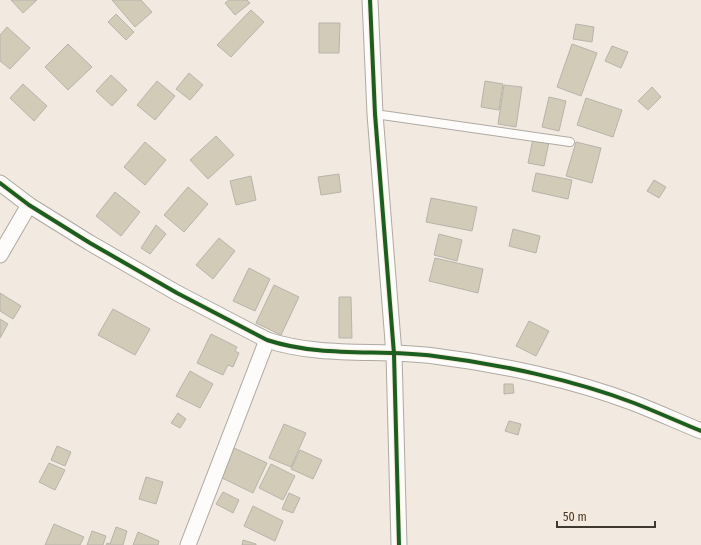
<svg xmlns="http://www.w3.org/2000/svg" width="701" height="545" viewBox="0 0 701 545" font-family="'Fira Sans Condensed',sans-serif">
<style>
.building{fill:#d1cbb7;stroke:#b8b3ab}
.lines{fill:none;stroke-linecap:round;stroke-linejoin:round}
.service-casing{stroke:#afa9a2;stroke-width:10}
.minor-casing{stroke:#afa9a2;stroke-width:17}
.service{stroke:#fdfcfa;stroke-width:8}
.minor{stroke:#fdfcfa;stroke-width:15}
.cycleway-casing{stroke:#f9eada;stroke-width:6}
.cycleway{stroke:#1b5e20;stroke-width:4}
</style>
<rect width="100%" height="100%" fill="#f2eae1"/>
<!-- building -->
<g class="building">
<polygon points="11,0 37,0 23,13"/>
<polygon points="112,0 141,0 152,12 135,27"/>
<polygon points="229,0 247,0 250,3 235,15 225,3"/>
<polygon points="251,10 264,22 231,57 217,45"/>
<polygon points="116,14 134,32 126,40 108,22"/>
<polygon points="319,23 340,23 339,53 319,53"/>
<polygon points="576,24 594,27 592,42 573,39"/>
<polygon points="7,27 30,48 10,69 0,61 0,35"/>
<polygon points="68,44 92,67 68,90 45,67"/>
<polygon points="572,44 597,53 581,96 557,87"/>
<polygon points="612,46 628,52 621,68 605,61"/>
<polygon points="189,73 203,85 190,100 176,89"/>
<polygon points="111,75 127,90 112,106 96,91"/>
<polygon points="157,81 175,96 155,120 137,105"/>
<polygon points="485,81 503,84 499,110 481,107"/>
<polygon points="23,84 47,106 34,121 10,98"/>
<polygon points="504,85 522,87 516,127 498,124"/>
<polygon points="652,87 661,97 648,110 638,101"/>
<polygon points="549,97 566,101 559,131 542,127"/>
<polygon points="586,98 622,110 613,137 577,125"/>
<polygon points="216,136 234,155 208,179 190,160"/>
<polygon points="533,139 549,142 544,166 528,163"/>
<polygon points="145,142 166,160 145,185 124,167"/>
<polygon points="576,142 601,148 592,183 566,176"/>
<polygon points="536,173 572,180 568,199 532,191"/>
<polygon points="339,174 341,192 321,195 318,177"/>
<polygon points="251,176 256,200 236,205 230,181"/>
<polygon points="654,180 666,187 659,198 647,191"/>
<polygon points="188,187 208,204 184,232 164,215"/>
<polygon points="115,192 140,212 121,236 96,216"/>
<polygon points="431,198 477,207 472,231 426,222"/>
<polygon points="156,225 166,234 150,254 141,248"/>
<polygon points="513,229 540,236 536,253 509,246"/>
<polygon points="439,234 462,240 457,261 434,255"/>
<polygon points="219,238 235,251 213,279 196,265"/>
<polygon points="435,258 483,269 478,293 429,281"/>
<polygon points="249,268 270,279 255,311 233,301"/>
<polygon points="274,285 299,297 281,335 256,323"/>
<polygon points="0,293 21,306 13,319 0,311"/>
<polygon points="339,297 351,297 352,338 339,338"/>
<polygon points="113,309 150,329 135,355 98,335"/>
<polygon points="0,319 8,324 0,338"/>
<polygon points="529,321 549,331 536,356 516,346"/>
<polygon points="211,334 237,347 235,351 239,353 233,367 228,365 223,375 197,363"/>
<polygon points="190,371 213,384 200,408 176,396"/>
<polygon points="504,384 513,384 514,393 504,394"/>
<polygon points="178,413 186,419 180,428 171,423"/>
<polygon points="509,421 521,424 518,435 505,431"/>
<polygon points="284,424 306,433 291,467 269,458"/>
<polygon points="57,446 71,452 65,466 51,460"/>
<polygon points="234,448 267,463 253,493 220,477"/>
<polygon points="300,450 322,460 313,479 291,469"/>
<polygon points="49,463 65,470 55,490 39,482"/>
<polygon points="271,464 295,476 283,500 259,488"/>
<polygon points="146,477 163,482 156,504 139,499"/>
<polygon points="223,492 239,500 233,513 216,504"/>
<polygon points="289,493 300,498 293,513 282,509"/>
<polygon points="253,506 283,521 275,541 244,526"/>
<polygon points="54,524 84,537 80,545 45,545"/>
<polygon points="116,527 127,531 123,545 106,545 107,543 110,544"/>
<polygon points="92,531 106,536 103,545 87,545"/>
<polygon points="138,532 159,541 158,545 133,545"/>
<polygon points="243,540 256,544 256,545 242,545"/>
</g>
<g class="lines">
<!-- service casing -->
<g class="service-casing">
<polyline id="service" points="375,114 570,142"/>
</g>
<!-- minor casing -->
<g class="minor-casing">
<g id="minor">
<polyline points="370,0 375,114 394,354 399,545"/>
<path d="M0,183L29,205L90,243L177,293L267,340C322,358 378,349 434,356C499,364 574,380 634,403C657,412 679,422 701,431"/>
<polyline points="0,255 29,205"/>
<polyline points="188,545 267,340"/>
</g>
</g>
<!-- service -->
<use href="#service" class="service"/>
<!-- minor -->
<use href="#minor" class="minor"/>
<!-- cycleway casing -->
<g class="cycleway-casing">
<g id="cycleway">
<polyline points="370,0 375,114 394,354 399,545"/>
<path d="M0,183L29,205L90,243L177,293L267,340C322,358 378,349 434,356C499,364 574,380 634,403C657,412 679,422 701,431"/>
</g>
</g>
<!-- cycleway -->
<use href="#cycleway" class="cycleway"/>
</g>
<!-- scale -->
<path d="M557 521v6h98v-6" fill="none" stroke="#3f3932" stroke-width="2"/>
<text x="563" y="521" font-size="12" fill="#3f3932" stroke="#f9eada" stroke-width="3" paint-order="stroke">50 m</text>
</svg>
